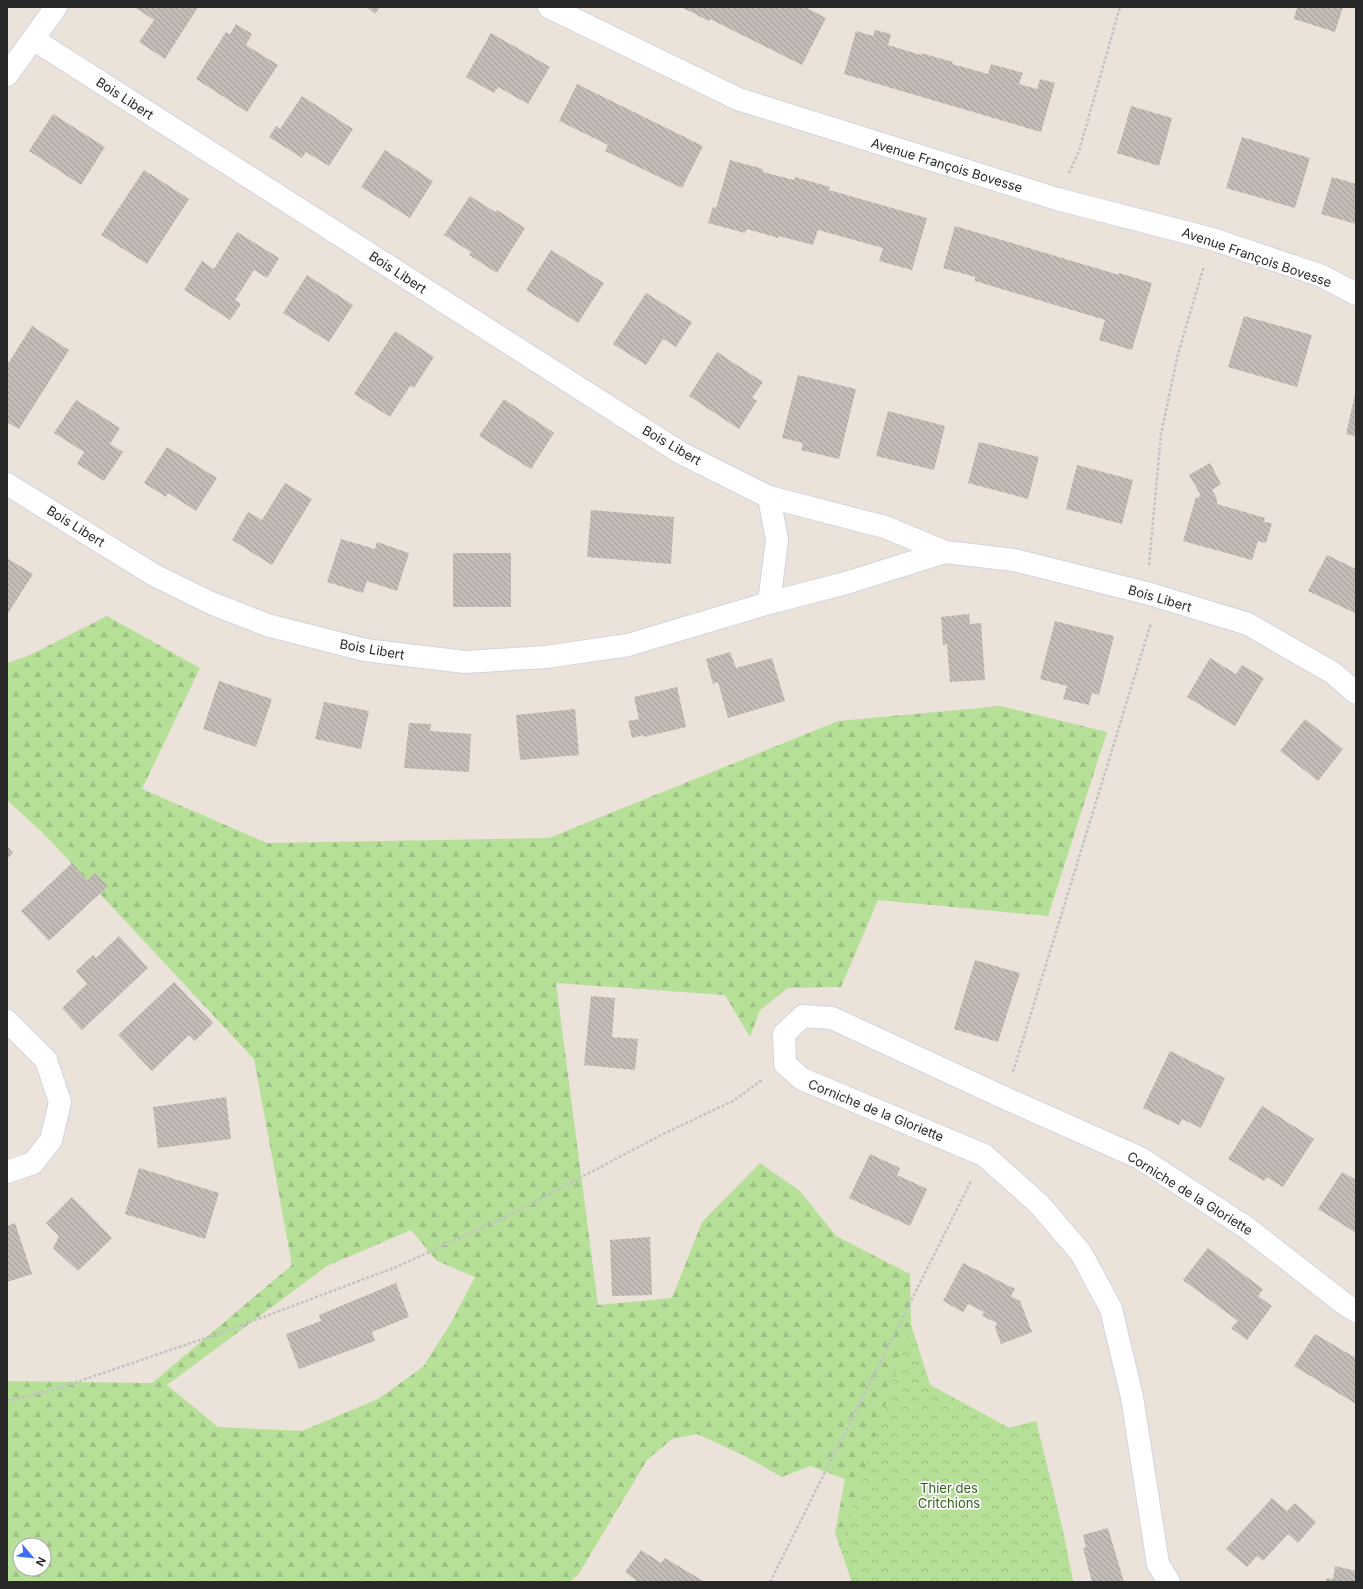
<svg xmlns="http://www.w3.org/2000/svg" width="1363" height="1589" viewBox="0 0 1363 1589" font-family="Inter,sans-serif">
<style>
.forest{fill:url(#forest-firs);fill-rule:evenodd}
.park{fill:url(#park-crowns)}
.building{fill:url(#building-back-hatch)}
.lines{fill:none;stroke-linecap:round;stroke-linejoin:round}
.street-casing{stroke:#d0d4e1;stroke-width:24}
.path{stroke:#c3c3c3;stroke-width:2.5;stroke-dasharray:3 2;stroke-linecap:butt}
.street{stroke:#fff;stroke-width:22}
.labels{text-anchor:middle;stroke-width:3.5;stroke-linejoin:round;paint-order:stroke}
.street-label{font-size:13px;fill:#282828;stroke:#fff}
.park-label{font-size:13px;fill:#30621b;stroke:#fff}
</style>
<defs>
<pattern id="forest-firs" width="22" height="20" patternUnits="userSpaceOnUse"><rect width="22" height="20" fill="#b6e098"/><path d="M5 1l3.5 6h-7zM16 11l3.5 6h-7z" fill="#9cc083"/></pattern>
<pattern id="park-crowns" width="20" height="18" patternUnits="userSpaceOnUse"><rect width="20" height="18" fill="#b6e098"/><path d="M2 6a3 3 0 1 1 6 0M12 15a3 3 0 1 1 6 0" fill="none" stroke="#9cc083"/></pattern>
<pattern id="building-back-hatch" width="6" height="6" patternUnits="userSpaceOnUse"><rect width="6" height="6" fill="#c3bcb7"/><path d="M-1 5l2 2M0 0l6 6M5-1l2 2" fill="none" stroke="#9e9995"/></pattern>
</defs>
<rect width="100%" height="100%" fill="#ebe2da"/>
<!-- forest -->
<path class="forest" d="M107,616L200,668L142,789L267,843L549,838L838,721L1001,706L1107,732L1048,916L878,900L841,987L788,988L760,1010L750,1037L725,995L556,983L598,1305L672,1298L702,1222L760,1163L800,1191L836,1236L910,1274L911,1325L930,1385L1009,1428L1036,1421L1063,1531L1073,1582H852L835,1533L845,1479L810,1466L782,1477L743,1455L697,1434L672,1439L647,1460L578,1575L569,1582H7V1381L152,1383L292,1265L254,1059L47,837L7,800V663L30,655ZM411,1230L437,1261L475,1277L452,1321L423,1367L378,1399L302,1431L218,1427L167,1385L327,1266ZM20,1545H44V1569H20Z"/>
<!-- park -->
<polygon class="park" points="911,1325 930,1385 1009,1428 1036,1421 1063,1531 1073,1582 852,1582 840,1547"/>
<!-- building -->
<g class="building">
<polygon points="134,7 198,7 165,59 139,42 154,20"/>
<polygon points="367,7 380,7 375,14"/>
<polygon points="681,7 805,7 826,18 802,65 710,19 709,21"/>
<polygon points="1297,7 1343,7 1335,32 1294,19"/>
<polygon points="236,24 252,34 246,45 278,65 247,112 196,79 226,32 230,34"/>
<polygon points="875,30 891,34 888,45 921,55 921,53 953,62 952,64 988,74 991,64 1023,73 1019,84 1037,89 1040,79 1055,83 1041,132 844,74 856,31 873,36"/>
<polygon points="491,33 550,67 528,104 498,87 494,93 466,77"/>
<polygon points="577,84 703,146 682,188 605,151 608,145 559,121"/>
<polygon points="302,96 353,129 329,166 306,152 302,158 269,137 276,126 280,129"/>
<polygon points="1131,106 1172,118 1159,166 1117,153"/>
<polygon points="53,114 105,147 81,185 29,151"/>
<polygon points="1242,137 1310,158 1295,208 1226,188"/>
<polygon points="385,150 433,181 410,218 361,187"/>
<polygon points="730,160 763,169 763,172 794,180 795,177 830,187 829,190 927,218 912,270 879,261 883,248 818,230 813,245 779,236 778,238 747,229 745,233 708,223 713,207 716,208"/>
<polygon points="144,170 189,199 147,264 101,235"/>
<polygon points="1332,177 1356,184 1356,224 1321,214"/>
<polygon points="470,196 495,212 497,210 525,228 497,273 469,255 471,252 444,235"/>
<polygon points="955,226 1119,275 1119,273 1152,283 1132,350 1099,340 1105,320 975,281 975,277 943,268"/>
<polygon points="237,232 279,258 267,278 254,270 235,300 241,304 230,320 184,290 202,261 214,269"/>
<polygon points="551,250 604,283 578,323 526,290"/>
<polygon points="307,275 353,305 329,342 283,313"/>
<polygon points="646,293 692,322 676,347 663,339 646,365 613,344"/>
<polygon points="1244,316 1312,335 1297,387 1228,367"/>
<polygon points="32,326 69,350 19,429 7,422 7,365"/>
<polygon points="395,331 434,357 414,388 410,386 390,417 354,394"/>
<polygon points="717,352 763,382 752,398 757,401 739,429 689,396"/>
<polygon points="798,375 856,389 839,459 801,450 803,443 782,438"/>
<polygon points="1355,394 1356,394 1356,436 1346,434"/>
<polygon points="504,399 554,433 531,469 479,436"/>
<polygon points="76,400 120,428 110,444 123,452 104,481 77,464 84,452 54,433"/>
<polygon points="888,411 945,426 934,470 876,456"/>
<polygon points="979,442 1039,457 1028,499 968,483"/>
<polygon points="167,447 217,478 196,511 168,493 166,497 144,483"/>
<polygon points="1210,463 1221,484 1212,490 1217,499 1217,504 1265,518 1264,522 1272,523 1266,543 1258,541 1252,560 1183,541 1196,497 1199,498 1200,494 1189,475"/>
<polygon points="1077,465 1133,480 1122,524 1066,509"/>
<polygon points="285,483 312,499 272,565 232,540 248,512 262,520"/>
<polygon points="591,510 674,517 671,564 587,557"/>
<polygon points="341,539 375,549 377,542 409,553 397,591 367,581 363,593 327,582"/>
<rect x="453" y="553" width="58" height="54"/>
<polygon points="1327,555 1356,569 1355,613 1308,591"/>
<polygon points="7,558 33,574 7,615"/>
<polygon points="969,614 970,624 981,623 985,680 950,682 947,644 943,645 941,617"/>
<polygon points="1055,621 1114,636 1099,695 1092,693 1089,705 1063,699 1067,686 1040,679"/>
<polygon points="730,652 736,668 772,658 785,701 728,718 718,682 713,684 706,659"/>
<polygon points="1210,658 1236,674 1242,665 1264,678 1235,726 1187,697"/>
<polygon points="219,681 272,699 256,747 203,729"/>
<polygon points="677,687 686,727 644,737 643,735 632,738 628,721 639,719 634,697"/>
<polygon points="324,702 369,711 361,749 315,739"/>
<polygon points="575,709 579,755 520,760 516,715"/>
<polygon points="1305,719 1343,749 1318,781 1280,751"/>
<polygon points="409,723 431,724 430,731 471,734 469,772 404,768"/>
<polygon points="7,846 13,853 7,859"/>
<polygon points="72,863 87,880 95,873 108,886 49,941 21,911"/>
<polygon points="119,936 148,968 82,1030 62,1008 87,984 76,971 93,955 96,958"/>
<polygon points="975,960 1020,973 998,1042 954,1029"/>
<polygon points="174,982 213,1023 195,1041 189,1035 152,1071 118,1035"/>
<polygon points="591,996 615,998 612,1037 638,1039 635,1070 584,1065"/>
<polygon points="1170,1051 1225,1078 1201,1128 1182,1119 1179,1125 1143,1108"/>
<polygon points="226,1097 231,1139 158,1148 153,1107"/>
<polygon points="1262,1106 1314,1139 1283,1187 1267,1177 1264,1181 1228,1159"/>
<polygon points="870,1154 900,1168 897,1175 927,1189 910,1226 849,1198"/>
<polygon points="139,1168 219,1193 205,1239 125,1214"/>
<polygon points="1342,1172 1356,1180 1356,1233 1318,1209"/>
<polygon points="72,1197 112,1238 78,1271 53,1248 59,1236 46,1223"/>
<polygon points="15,1223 32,1274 7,1282 7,1226"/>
<polygon points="650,1237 652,1295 612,1296 610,1240"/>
<polygon points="1208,1248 1263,1289 1258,1296 1272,1306 1247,1340 1231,1328 1238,1321 1183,1280"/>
<polygon points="963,1263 1015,1289 1011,1296 1020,1301 1032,1332 1001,1344 995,1327 997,1323 982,1316 984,1312 968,1304 963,1312 943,1301"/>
<polygon points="396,1283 409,1317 372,1332 375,1341 299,1369 286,1334 321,1321 319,1315"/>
<polygon points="1315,1334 1356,1358 1356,1404 1294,1366"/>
<polygon points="1272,1498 1287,1511 1295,1503 1316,1522 1298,1543 1288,1534 1263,1561 1257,1556 1247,1567 1226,1549"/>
<polygon points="1108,1528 1124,1582 1092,1582 1083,1548 1086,1547 1083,1535"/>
<polygon points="641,1550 661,1563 665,1558 705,1582 638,1582 625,1572"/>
<polygon points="1335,1566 1356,1571 1356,1582 1326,1582 1327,1578 1333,1579"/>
</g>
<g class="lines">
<!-- street casing -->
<g class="street-casing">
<g id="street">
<polyline points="549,7 738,99 1057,199 1212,239 1322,276 1356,294"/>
<polyline points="33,39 681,453 769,497 885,527 945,552 1014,560 1150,594 1248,624 1333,673 1356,693"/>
<polyline points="7,75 56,7"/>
<polyline points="7,484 154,575 211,603 267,625 365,650 465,662 546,657 628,645 769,603 846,583 945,552"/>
<polyline points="769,497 777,540 769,603"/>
<polyline points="7,1021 46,1060 60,1102 51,1140 33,1163 7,1172"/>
<polyline points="1169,1582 1158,1564 1132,1397 1111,1309 1081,1253 1039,1204 984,1155 802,1079 785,1064 784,1034 803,1016 832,1018 1005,1098 1140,1158 1247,1228 1346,1305 1356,1311"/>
</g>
</g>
<!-- path -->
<g class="path">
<polyline points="1069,173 1079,151 1120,7"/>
<polyline points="1149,565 1161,434 1178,354 1204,266"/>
<polyline points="1013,1072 1151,623"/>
<polyline points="7,1401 53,1390 229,1330 396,1267 506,1217 663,1134 733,1101 762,1080"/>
<polyline points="770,1582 971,1181"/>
</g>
<!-- street -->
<use href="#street" class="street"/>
</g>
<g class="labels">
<!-- street labels -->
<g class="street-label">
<text transform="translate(125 98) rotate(33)" y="5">Bois Libert</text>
<text transform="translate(947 165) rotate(17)" y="5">Avenue François Bovesse</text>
<text transform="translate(1257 257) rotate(19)" y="5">Avenue François Bovesse</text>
<text transform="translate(398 272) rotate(33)" y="5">Bois Libert</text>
<text transform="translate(672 445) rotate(30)" y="5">Bois Libert</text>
<text transform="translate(76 526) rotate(32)" y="5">Bois Libert</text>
<text transform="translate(1160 598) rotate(16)" y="5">Bois Libert</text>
<text transform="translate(372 649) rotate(10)" y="5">Bois Libert</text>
<text transform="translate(876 1110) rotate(22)" y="5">Corniche de la Gloriette</text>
<text transform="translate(1190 1193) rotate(32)" y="5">Corniche de la Gloriette</text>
</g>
<!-- park labels -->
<g class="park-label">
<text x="949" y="1493">Thier des<tspan x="949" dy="15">Critchions</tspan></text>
</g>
</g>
<!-- border -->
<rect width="1363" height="1589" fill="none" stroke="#282828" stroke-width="16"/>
<!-- north arrow -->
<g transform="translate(32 1557) rotate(118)"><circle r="19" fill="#ffffff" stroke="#a9a9a9"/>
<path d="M0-3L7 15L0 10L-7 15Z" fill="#3e6ef4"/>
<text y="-6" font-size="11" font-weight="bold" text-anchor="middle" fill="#282828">N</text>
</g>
</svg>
